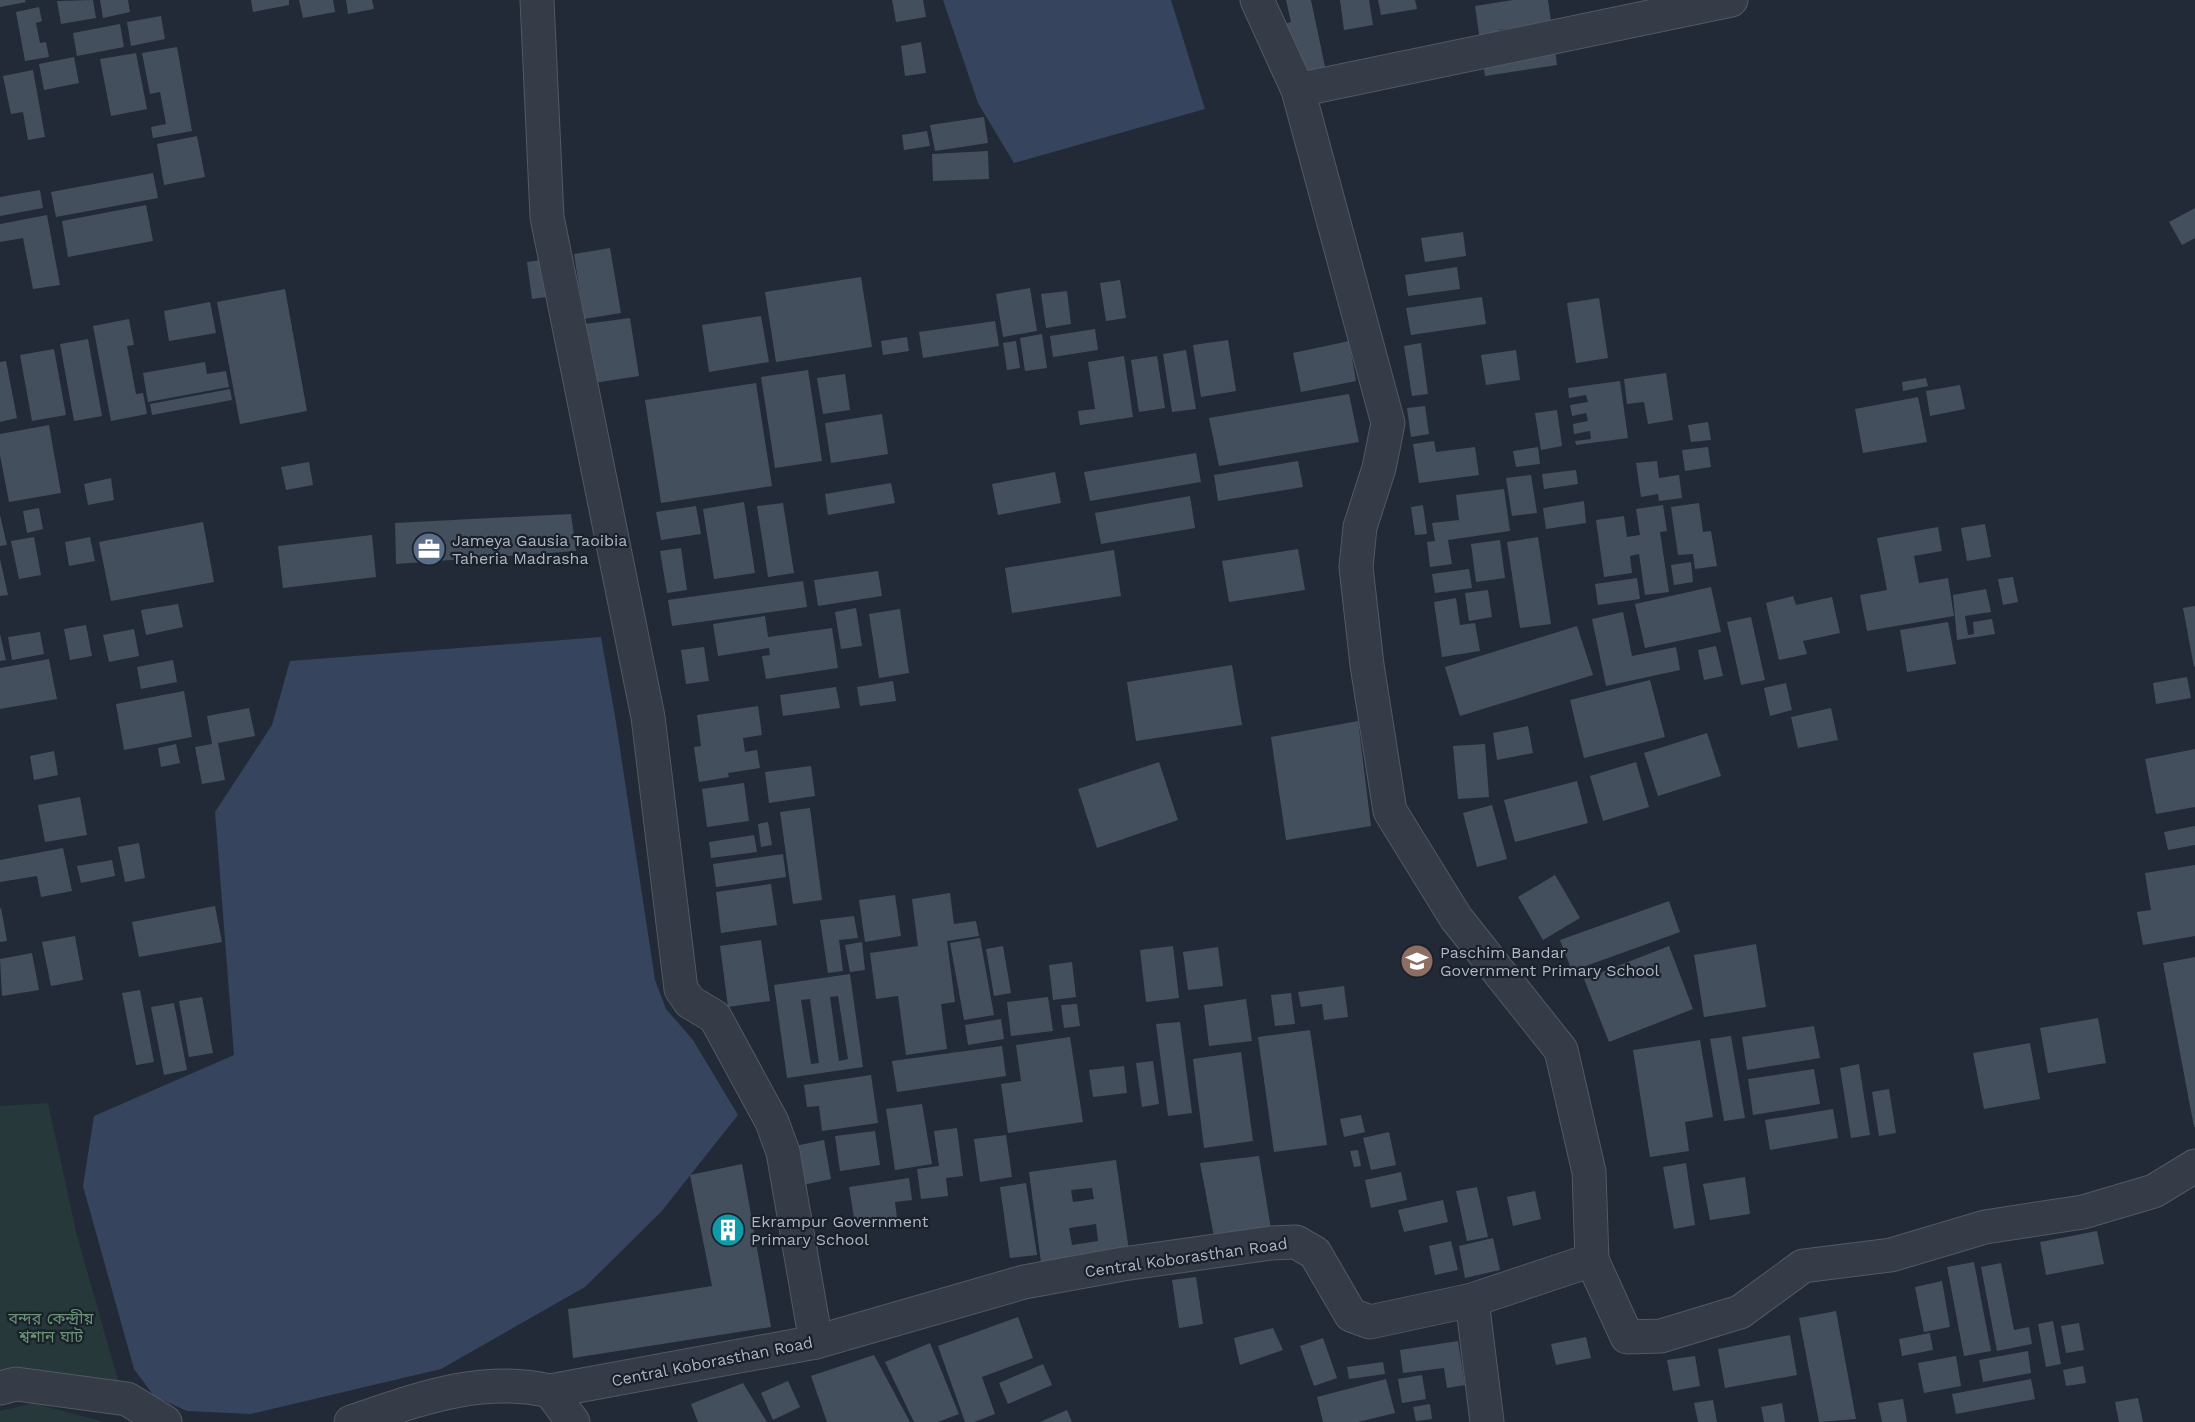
<svg xmlns="http://www.w3.org/2000/svg" width="2195" height="1422" viewBox="0 0 2195 1422" font-family="'Work Sans','Noto Sans Bengali',sans-serif">
<style>
.green{fill:#263839}
.water{fill:#36455d}
.building{fill:#444f5e;fill-rule:evenodd}
.lines{fill:none;stroke-linecap:round;stroke-linejoin:round}
.street-casing{stroke:#525964;stroke-width:35}
.street{stroke:#353c47;stroke-width:33}
.labels{text-anchor:middle;stroke-width:4.5;stroke-linejoin:round;paint-order:stroke}
.poi-label{font-size:16px;fill:#afb6c3;stroke:#1a212b;text-anchor:start}
.street-label{font-size:16px;fill:#afb6c3;stroke:#1a212b}
.park-label{font-size:16px;fill:#689273;stroke:#1a212b}
</style>
<rect width="100%" height="100%" fill="#212a36"/>
<!-- green -->
<g class="green">
<polygon points="48,1103 77,1236 118,1380 0,1383 0,1106"/>
<polygon points="33,1403 104,1422 0,1422 0,1411"/>
</g>
<!-- water -->
<g class="water">
<polygon points="943,0 1171,0 1205,109 1014,163 978,103"/>
<polygon points="601,637 615,716 655,980 666,1009 693,1040 738,1115 661,1212 585,1287 441,1369 251,1414 187,1411 154,1396 134,1369 83,1186 94,1116 234,1055 215,812 272,725 290,661"/>
</g>
<!-- building -->
<g class="building">
<polygon points="0,0 25,0 26,2 0,7"/>
<polygon points="93,0 96,18 61,24 57,1"/>
<polygon points="100,0 128,0 130,12 103,18"/>
<polygon points="251,0 289,0 289,5 253,12"/>
<polygon points="299,0 333,0 335,12 303,18"/>
<polygon points="346,0 372,0 374,9 348,14"/>
<polygon points="892,0 923,0 926,17 896,22"/>
<polygon points="1286,0 1311,0 1331,95 1262,29 1291,22"/>
<polygon points="1340,0 1369,0 1373,25 1344,30"/>
<polygon points="1378,0 1415,0 1417,9 1381,15"/>
<path d="M1513,0H1548L1557,65L1485,76L1475,6ZM1526,26L1500,47L1498,30Z"/>
<polygon points="39,7 42,21 36,23 40,43 46,42 49,57 25,61 16,12"/>
<polygon points="161,16 165,39 131,46 127,22"/>
<polygon points="120,24 124,47 77,56 73,33"/>
<polygon points="921,42 926,73 905,76 901,46"/>
<polygon points="177,47 192,131 153,138 151,127 166,124 160,92 150,94 142,53"/>
<polygon points="136,53 147,109 111,116 100,59"/>
<polygon points="74,57 79,83 44,90 39,64"/>
<polygon points="33,70 45,137 28,140 23,112 11,114 3,76"/>
<polygon points="984,117 988,143 935,151 930,125"/>
<polygon points="927,131 930,146 904,150 902,135"/>
<polygon points="197,136 205,177 164,185 157,144"/>
<polygon points="988,151 989,179 933,181 932,154"/>
<polygon points="153,173 158,198 56,217 51,192"/>
<polygon points="40,190 43,208 0,216 0,197"/>
<polygon points="146,205 153,241 68,257 62,221"/>
<polygon points="2195,208 2195,238 2182,245 2169,222"/>
<polygon points="47,215 60,285 33,289 23,238 0,242 0,224"/>
<polygon points="1463,232 1466,256 1425,262 1421,238"/>
<polygon points="610,248 621,313 584,319 574,254"/>
<polygon points="548,259 554,296 532,299 527,262"/>
<polygon points="1457,267 1460,289 1408,296 1405,275"/>
<polygon points="861,277 872,347 776,362 765,292"/>
<polygon points="1120,280 1126,318 1106,321 1100,283"/>
<polygon points="1030,288 1037,331 1003,337 996,294"/>
<polygon points="285,289 307,411 240,424 217,302"/>
<polygon points="1067,291 1071,324 1046,328 1041,294"/>
<polygon points="1482,297 1486,324 1411,335 1406,308"/>
<polygon points="1599,298 1608,358 1576,363 1567,303"/>
<polygon points="210,302 216,333 169,341 164,311"/>
<polygon points="761,316 769,362 709,372 702,325"/>
<polygon points="630,318 639,376 594,383 585,324"/>
<polygon points="129,319 134,345 127,346 136,394 143,393 147,414 111,421 93,326"/>
<polygon points="995,321 999,346 923,358 919,332"/>
<polygon points="1095,329 1098,350 1053,357 1050,336"/>
<polygon points="1042,334 1047,368 1025,371 1020,338"/>
<polygon points="907,337 909,351 883,355 881,341"/>
<polygon points="88,339 102,416 74,421 60,344"/>
<polygon points="1228,340 1236,391 1201,397 1193,345"/>
<polygon points="1016,341 1020,368 1007,370 1003,343"/>
<polygon points="1349,341 1356,381 1301,392 1293,353"/>
<polygon points="1421,343 1428,394 1412,396 1404,346"/>
<polygon points="54,349 66,415 32,421 20,355"/>
<polygon points="1186,350 1196,409 1172,412 1163,354"/>
<polygon points="1516,350 1520,380 1486,385 1481,355"/>
<polygon points="1124,356 1133,417 1080,425 1078,411 1095,409 1088,362"/>
<polygon points="1157,356 1165,408 1139,412 1131,360"/>
<polygon points="6,361 17,418 0,422 0,362"/>
<polygon points="205,362 207,374 226,371 229,387 148,402 143,373"/>
<polygon points="808,370 822,461 775,468 761,377"/>
<polygon points="1666,373 1673,420 1648,424 1644,402 1627,404 1624,379"/>
<polygon points="845,374 850,410 823,414 817,378"/>
<polygon points="1926,378 1928,386 1903,391 1902,382"/>
<polygon points="1620,381 1628,438 1576,445 1575,441 1591,439 1590,431 1574,434 1573,424 1588,421 1586,413 1572,416 1570,405 1588,402 1586,395 1569,398 1568,388"/>
<polygon points="756,383 772,486 661,503 645,400"/>
<polygon points="1960,385 1965,409 1930,416 1926,391"/>
<polygon points="230,389 232,400 152,415 150,404"/>
<polygon points="1349,394 1359,442 1219,466 1209,418"/>
<polygon points="1918,397 1927,442 1863,453 1855,409"/>
<polygon points="1425,406 1429,434 1411,437 1407,408"/>
<polygon points="1557,410 1562,446 1541,450 1535,413"/>
<polygon points="882,414 888,454 831,463 825,423"/>
<polygon points="1708,422 1711,440 1691,442 1688,425"/>
<polygon points="49,425 61,493 9,502 0,455 0,434"/>
<polygon points="1434,441 1436,452 1475,447 1479,475 1419,483 1413,444"/>
<polygon points="1538,447 1540,464 1516,467 1513,451"/>
<polygon points="1708,447 1711,467 1685,471 1682,450"/>
<polygon points="1196,453 1201,482 1090,501 1084,472"/>
<polygon points="1298,461 1303,487 1218,501 1214,475"/>
<polygon points="1657,461 1659,478 1679,475 1682,498 1659,501 1658,494 1641,497 1636,463"/>
<polygon points="309,462 313,485 286,490 281,467"/>
<polygon points="1576,470 1578,484 1544,489 1542,474"/>
<polygon points="1055,472 1061,503 998,515 992,484"/>
<polygon points="1531,475 1537,513 1512,516 1506,478"/>
<polygon points="111,478 114,500 88,505 84,484"/>
<polygon points="891,483 895,503 828,515 825,494"/>
<polygon points="1504,489 1510,531 1448,540 1452,564 1430,567 1427,542 1435,541 1432,523 1459,520 1456,495"/>
<polygon points="1190,496 1195,528 1101,544 1095,513"/>
<polygon points="1584,501 1586,523 1546,529 1543,508"/>
<polygon points="744,502 755,573 714,579 703,509"/>
<polygon points="783,503 794,573 768,577 757,506"/>
<polygon points="1699,503 1703,532 1711,531 1717,566 1695,569 1693,554 1678,555 1671,507"/>
<polygon points="1423,505 1427,534 1415,535 1411,507"/>
<polygon points="1663,505 1667,531 1660,532 1669,592 1645,595 1639,554 1630,556 1632,573 1604,577 1596,520 1624,516 1627,537 1640,535 1636,509"/>
<polygon points="696,506 701,534 661,540 656,512"/>
<polygon points="39,508 43,529 27,533 23,511"/>
<polygon points="571,514 576,551 396,564 395,523"/>
<polygon points="0,515 7,545 0,546"/>
<polygon points="203,522 214,582 111,601 99,542"/>
<polygon points="1985,524 1991,557 1967,561 1961,528"/>
<polygon points="1938,527 1942,551 1914,556 1919,583 1948,578 1954,616 1867,631 1860,595 1887,590 1877,538"/>
<polygon points="372,535 376,577 283,588 278,546"/>
<polygon points="34,537 41,575 19,579 11,541"/>
<polygon points="90,537 95,561 69,566 65,542"/>
<polygon points="1538,537 1551,624 1520,628 1507,542"/>
<polygon points="1500,540 1505,578 1476,582 1471,544"/>
<polygon points="681,548 687,590 667,593 660,551"/>
<polygon points="1298,549 1305,590 1229,602 1222,561"/>
<polygon points="1114,550 1121,596 1012,613 1005,568"/>
<polygon points="0,559 8,595 0,596"/>
<polygon points="1691,562 1693,582 1674,585 1671,565"/>
<polygon points="1469,569 1472,588 1435,593 1432,574"/>
<polygon points="878,571 882,596 818,606 814,580"/>
<polygon points="2013,577 2018,602 2003,605 1998,579"/>
<polygon points="1637,578 1640,599 1598,605 1595,584"/>
<polygon points="803,581 807,607 672,626 668,600"/>
<polygon points="1711,587 1721,632 1645,648 1635,604"/>
<polygon points="1986,589 1991,612 1965,616 1968,635 1974,634 1973,622 1992,619 1995,634 1957,640 1953,595"/>
<polygon points="1488,590 1492,617 1469,621 1465,593"/>
<polygon points="1793,596 1796,605 1832,597 1840,633 1803,641 1807,654 1779,660 1766,603"/>
<polygon points="1456,598 1460,625 1475,623 1480,651 1442,657 1434,602"/>
<polygon points="178,604 183,627 146,635 141,610"/>
<polygon points="2195,606 2195,666 2194,667 2183,608"/>
<polygon points="856,608 862,646 841,649 835,612"/>
<polygon points="900,609 909,673 879,678 869,614"/>
<polygon points="1623,612 1632,656 1676,647 1680,670 1606,686 1592,619"/>
<polygon points="765,616 768,637 832,628 838,668 766,679 762,656 770,655 769,648 718,656 713,624"/>
<polygon points="1751,617 1765,680 1741,685 1727,622"/>
<polygon points="1948,622 1956,664 1907,672 1900,630"/>
<polygon points="86,625 92,656 70,660 64,629"/>
<polygon points="1577,626 1593,675 1460,716 1445,667"/>
<polygon points="134,629 139,656 109,662 103,635"/>
<polygon points="40,632 44,654 12,660 8,637"/>
<polygon points="0,634 6,660 0,661"/>
<polygon points="1716,646 1723,676 1704,680 1698,650"/>
<polygon points="704,647 709,681 686,684 681,650"/>
<polygon points="49,659 57,699 0,709 0,668"/>
<polygon points="173,660 177,682 141,689 137,667"/>
<polygon points="1232,665 1242,725 1136,741 1127,682"/>
<polygon points="2187,677 2191,698 2156,704 2153,683"/>
<polygon points="1650,680 1665,737 1584,758 1570,700"/>
<polygon points="893,681 896,701 860,706 857,687"/>
<polygon points="1786,683 1792,710 1770,716 1764,688"/>
<polygon points="836,687 840,708 783,716 780,695"/>
<polygon points="184,691 192,737 124,750 116,704"/>
<polygon points="758,706 762,735 743,738 745,752 757,750 760,768 728,773 729,777 699,782 694,747 701,746 697,715"/>
<polygon points="249,708 255,736 218,743 225,780 202,784 195,747 212,744 207,716"/>
<polygon points="1831,708 1838,740 1798,748 1791,717"/>
<polygon points="1358,721 1371,826 1286,840 1271,737"/>
<polygon points="1528,726 1533,753 1497,760 1493,733"/>
<polygon points="1707,733 1721,776 1658,796 1644,753"/>
<polygon points="176,744 180,763 161,767 158,748"/>
<polygon points="1485,744 1489,797 1458,799 1453,746"/>
<polygon points="2195,749 2195,807 2156,814 2145,759"/>
<polygon points="54,751 58,775 34,780 30,756"/>
<polygon points="1159,762 1178,820 1097,848 1078,789"/>
<polygon points="1636,762 1649,807 1603,821 1590,776"/>
<polygon points="811,766 815,796 769,803 765,772"/>
<polygon points="1577,781 1588,823 1515,842 1504,800"/>
<polygon points="744,783 749,821 707,827 702,789"/>
<polygon points="80,797 87,835 45,842 38,805"/>
<polygon points="1492,805 1507,859 1477,867 1463,813"/>
<polygon points="810,808 822,900 793,904 780,812"/>
<polygon points="768,822 772,845 761,847 758,824"/>
<polygon points="2195,826 2195,845 2168,850 2164,832"/>
<polygon points="754,835 757,852 711,858 709,842"/>
<polygon points="139,843 145,878 125,882 118,847"/>
<polygon points="63,848 72,891 41,897 37,876 0,882 0,860"/>
<polygon points="783,854 786,877 716,887 713,864"/>
<polygon points="112,860 115,876 81,883 77,866"/>
<polygon points="2195,865 2195,936 2143,945 2137,912 2151,910 2145,873"/>
<polygon points="1555,875 1580,918 1543,940 1518,897"/>
<polygon points="771,884 777,925 721,933 716,892"/>
<polygon points="950,893 954,924 976,921 979,936 947,941 955,1002 941,1004 947,1049 906,1055 898,996 876,999 870,953 918,946 912,899"/>
<polygon points="895,895 901,936 865,942 859,900"/>
<polygon points="1669,901 1680,932 1572,971 1560,940"/>
<polygon points="215,906 222,942 139,957 132,922"/>
<polygon points="1,908 7,941 0,942 0,909"/>
<polygon points="854,916 858,938 839,940 843,971 828,973 820,920"/>
<polygon points="75,936 83,980 51,986 42,942"/>
<polygon points="980,938 994,1015 964,1020 950,943"/>
<polygon points="761,940 770,1001 728,1007 720,946"/>
<polygon points="862,942 865,970 850,972 845,945"/>
<polygon points="1756,944 1766,1007 1704,1017 1694,955"/>
<polygon points="1003,946 1011,993 994,996 986,949"/>
<polygon points="1173,946 1179,998 1146,1002 1140,950"/>
<polygon points="1669,946 1693,1009 1609,1042 1584,979"/>
<polygon points="1218,947 1223,986 1188,990 1183,952"/>
<polygon points="32,953 39,990 2,996 0,959"/>
<polygon points="2195,957 2195,1127 2194,1127 2163,963"/>
<polygon points="1072,962 1076,997 1053,1000 1049,965"/>
<path d="M850,974L863,1067L787,1078L774,985ZM838,996L848,1059L839,1061L830,997ZM810,999L819,1063L811,1064L801,1000Z"/>
<polygon points="1344,986 1348,1017 1324,1020 1322,1004 1301,1007 1298,992"/>
<polygon points="140,990 154,1062 136,1065 122,993"/>
<polygon points="1291,993 1295,1024 1275,1026 1271,995"/>
<polygon points="202,997 213,1053 189,1057 179,1001"/>
<polygon points="1048,997 1053,1031 1011,1036 1007,1002"/>
<polygon points="1246,999 1252,1041 1209,1046 1204,1005"/>
<polygon points="174,1003 187,1070 164,1075 151,1007"/>
<polygon points="1077,1004 1080,1026 1064,1028 1061,1005"/>
<polygon points="2098,1018 2106,1063 2048,1073 2040,1028"/>
<polygon points="1001,1019 1004,1039 968,1045 965,1025"/>
<polygon points="1180,1022 1192,1113 1168,1116 1156,1024"/>
<polygon points="1814,1026 1820,1058 1747,1070 1742,1037"/>
<polygon points="1310,1030 1327,1145 1274,1152 1258,1037"/>
<polygon points="1731,1036 1745,1118 1724,1121 1710,1039"/>
<polygon points="1070,1037 1083,1122 1008,1133 1001,1084 1021,1081 1016,1045"/>
<polygon points="1700,1040 1713,1117 1685,1122 1689,1151 1650,1157 1633,1050"/>
<polygon points="2030,1043 2040,1099 1984,1109 1973,1053"/>
<polygon points="1002,1046 1006,1076 897,1092 892,1061"/>
<polygon points="1241,1052 1253,1141 1204,1148 1193,1059"/>
<polygon points="1153,1061 1159,1104 1142,1107 1136,1063"/>
<polygon points="1859,1064 1870,1135 1851,1138 1840,1068"/>
<polygon points="1124,1066 1127,1093 1093,1097 1089,1070"/>
<polygon points="1814,1069 1820,1104 1753,1115 1748,1079"/>
<polygon points="871,1075 878,1123 822,1131 819,1106 807,1107 804,1085"/>
<polygon points="1889,1089 1896,1133 1879,1136 1872,1092"/>
<polygon points="922,1104 932,1164 895,1170 886,1109"/>
<polygon points="1833,1109 1838,1138 1770,1150 1765,1120"/>
<polygon points="1361,1115 1365,1132 1344,1137 1340,1119"/>
<polygon points="957,1128 963,1176 946,1178 948,1196 921,1199 917,1169 939,1166 934,1131"/>
<polygon points="875,1131 880,1165 840,1171 835,1136"/>
<polygon points="1389,1132 1396,1165 1371,1170 1363,1138"/>
<polygon points="1006,1135 1012,1177 980,1182 974,1139"/>
<polygon points="824,1140 831,1179 798,1186 790,1147"/>
<polygon points="1358,1150 1361,1166 1354,1167 1350,1151"/>
<polygon points="1259,1156 1271,1229 1214,1237 1200,1163"/>
<path d="M1116,1160L1130,1258L1042,1270L1029,1172ZM1092,1188L1094,1199L1073,1202L1071,1190ZM1096,1224L1098,1241L1072,1245L1069,1228Z"/>
<polygon points="1686,1163 1695,1225 1674,1229 1663,1167"/>
<polygon points="742,1164 771,1327 573,1358 568,1309 712,1286 690,1175"/>
<polygon points="1401,1172 1407,1200 1371,1208 1365,1180"/>
<polygon points="1745,1177 1750,1214 1710,1220 1703,1184"/>
<polygon points="909,1178 912,1200 895,1202 897,1218 855,1224 849,1187"/>
<polygon points="1026,1183 1037,1255 1010,1258 1000,1187"/>
<polygon points="1477,1187 1488,1237 1467,1241 1456,1191"/>
<polygon points="1535,1191 1541,1219 1513,1226 1507,1197"/>
<polygon points="1443,1200 1448,1222 1404,1232 1398,1210"/>
<polygon points="2097,1231 2104,1264 2046,1275 2040,1242"/>
<polygon points="1493,1238 1500,1270 1465,1278 1459,1246"/>
<polygon points="1451,1241 1458,1270 1435,1275 1429,1246"/>
<polygon points="1974,1262 1991,1351 1964,1356 1947,1267"/>
<polygon points="2001,1263 2014,1330 2029,1327 2032,1344 1997,1351 1981,1267"/>
<polygon points="1196,1277 1203,1324 1179,1328 1172,1280"/>
<polygon points="1942,1281 1950,1327 1924,1332 1915,1287"/>
<polygon points="1836,1311 1856,1419 1819,1422 1799,1318"/>
<polygon points="1018,1317 1033,1358 982,1377 995,1414 974,1422 965,1422 938,1346"/>
<polygon points="2053,1321 2061,1364 2046,1367 2038,1324"/>
<polygon points="2079,1323 2084,1350 2066,1353 2061,1326"/>
<polygon points="1273,1328 1283,1350 1240,1365 1234,1338"/>
<polygon points="1930,1333 1933,1350 1902,1356 1899,1339"/>
<polygon points="1790,1335 1797,1375 1725,1388 1718,1349"/>
<polygon points="1586,1337 1591,1358 1556,1365 1551,1344"/>
<polygon points="1323,1338 1337,1378 1314,1386 1300,1346"/>
<polygon points="1458,1341 1465,1385 1447,1388 1444,1368 1403,1373 1400,1350"/>
<polygon points="930,1343 959,1414 938,1422 914,1422 885,1362"/>
<polygon points="2028,1351 2031,1373 1983,1382 1979,1360"/>
<polygon points="874,1355 910,1422 827,1422 811,1376"/>
<polygon points="1695,1356 1700,1386 1673,1391 1667,1360"/>
<polygon points="1956,1356 1961,1386 1924,1393 1918,1363"/>
<polygon points="1383,1362 1385,1374 1349,1379 1347,1367"/>
<polygon points="1043,1364 1052,1385 1008,1404 999,1383"/>
<polygon points="2083,1366 2086,1383 2066,1386 2063,1370"/>
<polygon points="1422,1375 1426,1399 1402,1403 1398,1379"/>
<polygon points="1386,1379 1395,1413 1358,1422 1323,1422 1317,1397"/>
<polygon points="2031,1379 2035,1399 1956,1414 1952,1394"/>
<polygon points="788,1381 800,1407 773,1420 761,1393"/>
<polygon points="743,1383 767,1422 698,1422 691,1404"/>
<polygon points="2138,1398 2143,1422 2119,1422 2115,1402"/>
<polygon points="1903,1399 1907,1422 1882,1422 1878,1403"/>
<polygon points="1713,1400 1717,1422 1698,1422 1694,1403"/>
<polygon points="1782,1403 1785,1422 1764,1422 1761,1407"/>
<polygon points="1430,1404 1432,1419 1416,1421 1413,1407"/>
<polygon points="1067,1410 1072,1422 1040,1422"/>
</g>
<g class="lines">
<!-- street casing -->
<g class="street-casing">
<g id="street">
<polyline points="537,0 547,217 648,717 681,989 690,1002 715,1017 772,1122 783,1152 816,1342"/>
<polyline points="1257,0 1298,90 1388,423 1379,468 1360,527 1356,567 1367,665 1390,811 1456,918 1561,1050 1589,1172 1592,1260"/>
<polyline points="1298,90 1731,0"/>
<polyline points="1472,1300 1487,1422"/>
<polyline points="0,1388 16,1384 127,1399 165,1422"/>
<polyline points="550,1391 573,1422"/>
<path d="M351,1422C417,1400 479,1375 550,1391L816,1342L1024,1282L1123,1264L1271,1243L1296,1242L1315,1253L1351,1315L1370,1322L1472,1300L1592,1260L1627,1337L1661,1336L1740,1312L1803,1266L1891,1255L1985,1227L2083,1212L2154,1191L2195,1166"/>
</g>
</g>
<!-- street -->
<use href="#street" class="street"/>
</g>
<!-- icons -->
<defs>
<g id="office-disc" transform="scale(1.725)"><circle r="9.5" fill="#5c6f8a" stroke="#1a212b"/><path d="M-6-3h4V-5.5h4V-3h4V5H-6ZM-1-4.5V-3h2v-1.5ZM-6 0V1H6V0Z" fill="#fff"/></g>
<g id="school-disc" transform="scale(1.725)"><circle r="9.5" fill="#8d6e63" stroke="#1a212b"/><path d="M0-5L7-2L0 1L-7-2ZM-4 1L0 2.5L4 1V4Q0 6-4 4Z" fill="#fff"/></g>
<g id="building-disc" transform="scale(1.725)"><circle r="9.5" fill="#0f9aa8" stroke="#1a212b"/><path d="M-4-6H4V6H1V3H-1V6H-4ZM-2.5-4.3h1.7v1.8h-1.7ZM.8-4.3h1.7v1.8H.8ZM-2.5-1h1.7V.8h-1.7ZM.8-1h1.7V.8H.8Z" fill="#fff"/></g>
</defs>
<g fill-rule="evenodd">
<use href="#office-disc" x="429" y="549"/>
<use href="#school-disc" x="1417" y="961"/>
<use href="#building-disc" x="728" y="1230"/>
</g>
<g class="labels">
<!-- poi labels -->
<g class="poi-label">
<text x="452" y="546">Jameya Gausia Taoibia<tspan x="452" dy="18">Taheria Madrasha</tspan></text>
<text x="1440" y="958">Paschim Bandar<tspan x="1440" dy="18">Government Primary School</tspan></text>
<text x="751" y="1227">Ekrampur Government<tspan x="751" dy="18">Primary School</tspan></text>
</g>
<!-- street labels -->
<g class="street-label">
<text transform="translate(1186 1257) rotate(-8)" y="6">Central Koborasthan Road</text>
<text transform="translate(712 1361) rotate(-11)" y="6">Central Koborasthan Road</text>
</g>
<!-- park labels -->
<g class="park-label">
<text x="51" y="1324">বন্দর কেন্দ্রীয়<tspan x="51" dy="18">শ্বশান ঘাট</tspan></text>
</g>
</g>
</svg>
